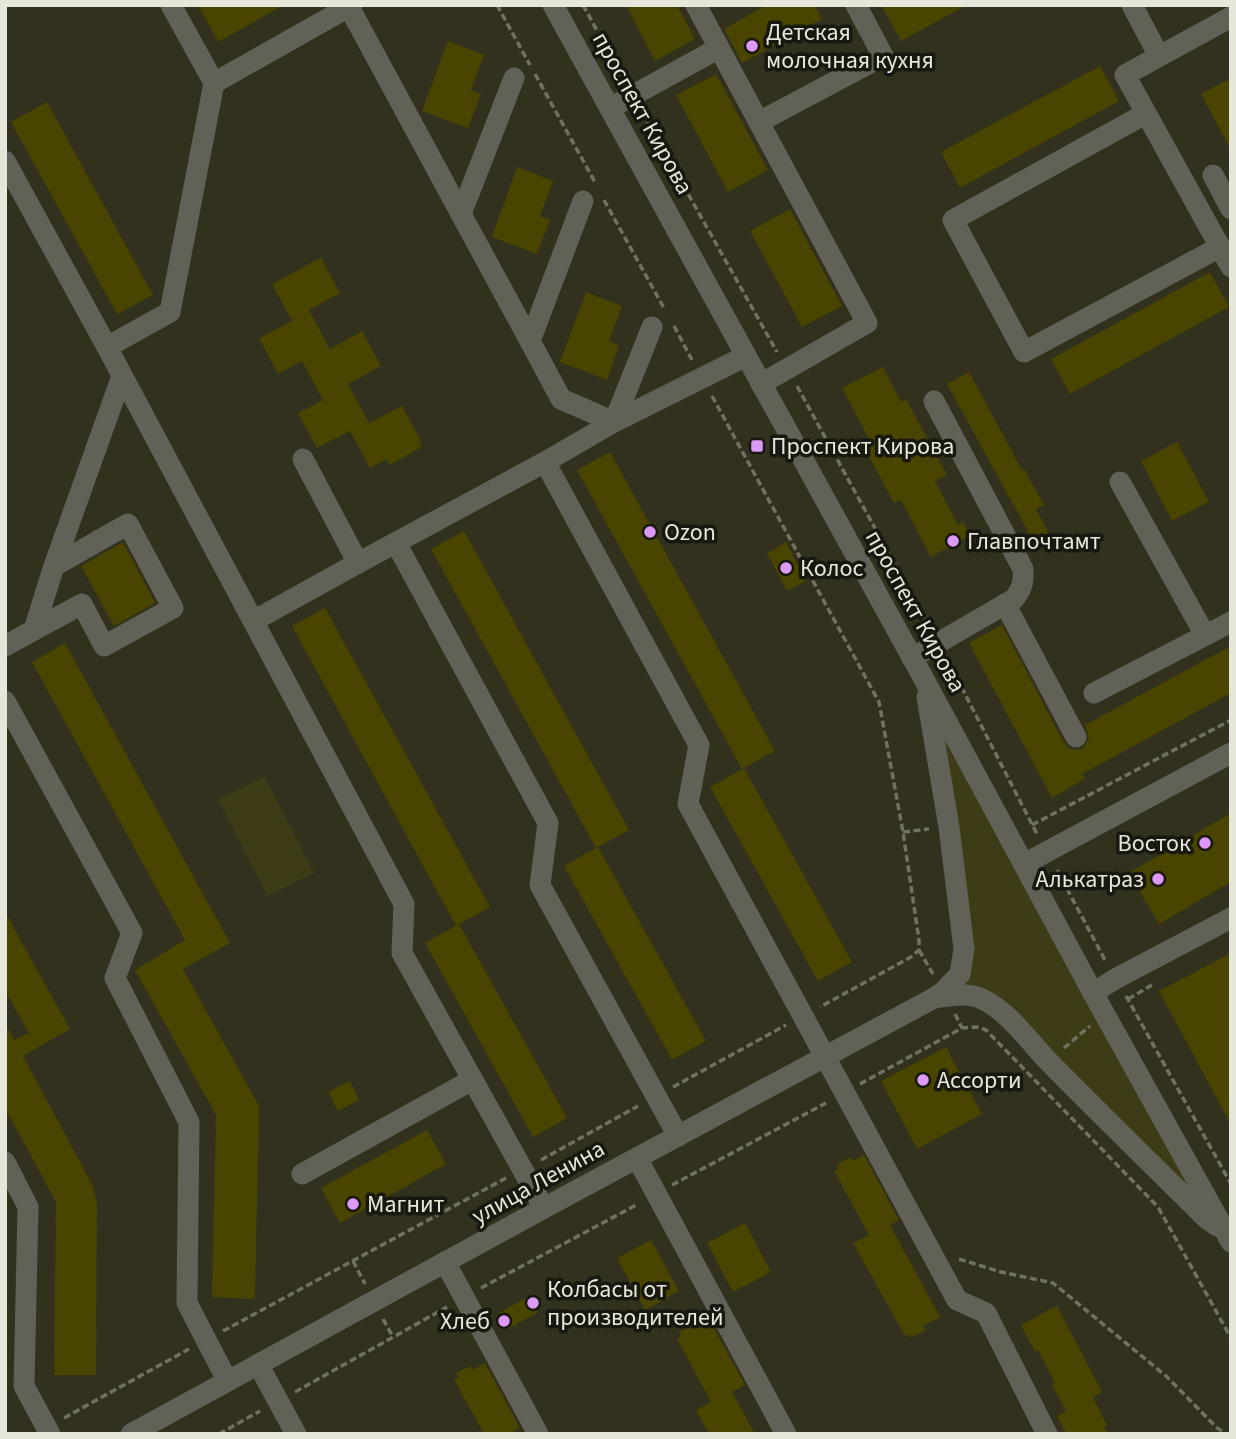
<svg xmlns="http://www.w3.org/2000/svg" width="1236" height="1439" viewBox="0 0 1236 1439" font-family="'Source Sans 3',sans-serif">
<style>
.green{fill:#3d3c16}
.building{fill:#494500}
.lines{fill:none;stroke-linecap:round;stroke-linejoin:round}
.path{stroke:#717161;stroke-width:3.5;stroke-dasharray:7 3.5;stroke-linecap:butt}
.minor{stroke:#616158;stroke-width:21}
.poi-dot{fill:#dc99f5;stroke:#181810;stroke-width:2.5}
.labels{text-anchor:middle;stroke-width:7;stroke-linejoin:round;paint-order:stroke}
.poi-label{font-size:24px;fill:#e6e6db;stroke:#181810;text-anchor:start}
.street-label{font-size:24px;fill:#e6e6db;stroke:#181810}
</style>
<rect width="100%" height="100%" fill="#31311e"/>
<!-- green -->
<g class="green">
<polygon points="925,681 1225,1232 1005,1015 955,996 960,974"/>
<polygon points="265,776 314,873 267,896 218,799"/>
</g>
<!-- building -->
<g class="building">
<polygon points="198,5 284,5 218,42"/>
<polygon points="626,5 677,5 695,39 655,61"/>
<polygon points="766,5 814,5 822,19 742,63 724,29"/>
<polygon points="881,5 967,5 901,41"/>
<polygon points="448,41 484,55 471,90 481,94 468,128 422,111"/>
<polygon points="1100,66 1119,101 960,188 941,152"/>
<polygon points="716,74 768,170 728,192 676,95"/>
<polygon points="1231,78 1231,150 1201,94"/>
<polygon points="47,102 153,295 117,314 11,122"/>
<polygon points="517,167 553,181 540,216 550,220 537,254 492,237"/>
<polygon points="790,209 842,306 802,327 750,231"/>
<polygon points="321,258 340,293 309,310 330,349 362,331 381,366 348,384 369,423 402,406 421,441 419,442 422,447 390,465 387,459 370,468 350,431 317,448 298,413 323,400 302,361 278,374 259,338 292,321 272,284"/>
<polygon points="1210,272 1229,307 1070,394 1051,359"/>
<polygon points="586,292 622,306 609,341 619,345 607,380 560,362"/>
<polygon points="883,367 901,402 906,399 947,475 935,481 958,525 963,522 970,536 931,557 901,500 894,503 865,449 872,445 842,388"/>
<polygon points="969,372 1022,470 1024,469 1044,505 1036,509 1052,540 1037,548 947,384"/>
<polygon points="1177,442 1209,502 1172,521 1141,461"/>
<polygon points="610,452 775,751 742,769 577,470"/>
<polygon points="464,531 629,830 596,848 431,549"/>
<polygon points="123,542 155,603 114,626 81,566"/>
<polygon points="786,542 806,581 787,591 767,553"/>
<polygon points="325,608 490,907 456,926 292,626"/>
<polygon points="1002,625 1064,743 1069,748 1075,750 1082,749 1087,743 1089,737 1085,725 1231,646 1231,693 1082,774 1085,779 1052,798 969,643"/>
<polygon points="65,643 230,943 183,969 259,1106 255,1299 212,1297 216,1115 135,970 185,940 32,662"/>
<polygon points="744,768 852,962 818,981 710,787"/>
<polygon points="1231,813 1231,882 1159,924 1129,873"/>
<polygon points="598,847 706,1041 672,1060 564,866"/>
<polygon points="5,912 70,1029 23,1056 92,1184 97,1202 96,1375 54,1375 56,1202 5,1108 5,1023 14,1040 29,1033 5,991"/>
<polygon points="459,924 567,1118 533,1137 425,943"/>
<polygon points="1231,953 1231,1125 1159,991"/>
<polygon points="946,1047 982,1114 917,1149 881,1081"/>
<polygon points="350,1081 359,1100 338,1111 328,1092"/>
<polygon points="427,1130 446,1164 340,1223 321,1188"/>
<polygon points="864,1155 899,1220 890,1225 940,1317 923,1326 926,1330 911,1338 909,1334 905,1336 853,1243 869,1235 834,1171 839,1169 836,1165 850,1157 852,1161"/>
<polygon points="745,1223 771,1272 733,1292 707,1243"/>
<polygon points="651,1240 679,1291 645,1310 617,1258"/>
<polygon points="529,1296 538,1312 508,1329 499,1313"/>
<polygon points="1057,1306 1102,1392 1093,1397 1107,1425 1104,1427 1108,1434 1066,1434 1057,1416 1066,1411 1052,1385 1055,1383 1038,1350 1035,1352 1021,1325"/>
<polygon points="710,1321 745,1385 732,1392 755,1434 709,1434 696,1410 711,1402 677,1339 681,1336 679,1332 693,1325 695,1329"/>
<polygon points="485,1363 520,1428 508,1434 484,1434 454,1380 459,1377 456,1373 470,1366 472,1370"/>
</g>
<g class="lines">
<!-- path -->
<g class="path">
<polyline points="497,5 530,65"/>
<polyline points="583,5 623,78"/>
<polyline points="535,74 596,184"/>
<polyline points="642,112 777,352"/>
<polyline points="604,200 665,310"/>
<polyline points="674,326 693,362"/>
<polyline points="797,386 928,625"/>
<polyline points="712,396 879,702 903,832 919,940 919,950 911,957 820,1007"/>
<polyline points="947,659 1038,836"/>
<polyline points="1032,825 1231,720"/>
<polyline points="903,832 929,829"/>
<polyline points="1057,870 1106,962"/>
<polyline points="919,950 933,974"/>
<polyline points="1126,996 1231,1184"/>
<polyline points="1128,999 1152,985"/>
<polyline points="955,1014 962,1028"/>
<polyline points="1064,1048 1090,1026"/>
<polyline points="860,1084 962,1028 977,1027 986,1030 1158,1207 1231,1338"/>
<polyline points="673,1087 786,1025"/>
<polyline points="541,1160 638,1106"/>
<polyline points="672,1185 826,1103"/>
<polyline points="959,1259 1001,1272 1053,1283 1166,1376 1216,1427 1226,1434"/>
<polyline points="353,1261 365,1284"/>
<polyline points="481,1288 638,1204"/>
<polyline points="383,1319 393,1337"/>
<polyline points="223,1331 506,1178"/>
<polyline points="295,1392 447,1307"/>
<polyline points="64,1418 189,1349"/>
<polyline points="219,1434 260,1411"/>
</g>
<!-- minor -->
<g class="minor">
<polyline points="171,5 214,83"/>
<polyline points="553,5 925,681 1093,993 1231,1242"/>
<polyline points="696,5 719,48"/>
<polyline points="1132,5 1159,56"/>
<polyline points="349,7 461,214"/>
<polyline points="1231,17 1125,75 1231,267"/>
<polyline points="514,78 461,214 530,341"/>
<polyline points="610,108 719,48 867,323 761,384"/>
<polyline points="1145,114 953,220 1024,352 1220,247"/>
<polyline points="759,122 883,56 856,5"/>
<polyline points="5,161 107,347 404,904 402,953 544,1208"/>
<polyline points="1213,175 1231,209"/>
<polyline points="583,201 530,341 561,399 614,422 652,327"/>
<polyline points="107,347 170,312 214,83 352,5"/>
<polyline points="545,462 699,745 688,804 957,1300 986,1313 1047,1434"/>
<polyline points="1120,482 1205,635"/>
<polyline points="396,543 548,823 540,885 678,1136"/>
<polyline points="358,563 545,462 614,422 746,356"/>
<polyline points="1005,604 1076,737"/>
<polyline points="253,621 358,563 303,459"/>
<polyline points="34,630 82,604 104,646 173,608 128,524 54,566"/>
<polyline points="5,646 34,630 54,566 122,376"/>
<path d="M912,658L1014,599C1022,589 1024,582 1023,569L934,401"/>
<polyline points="1094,693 1231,622"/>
<polyline points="5,701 132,933 115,978 189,1122 187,1303 227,1380"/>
<polyline points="1024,864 1231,753"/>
<polyline points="1093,993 1115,979 1231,918"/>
<path d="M934,998C949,996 968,992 982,999C1007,1010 1029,1041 1048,1061C1100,1114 1154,1166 1207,1219L1217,1226"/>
<polyline points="637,1158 786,1434"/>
<polyline points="5,1162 28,1207 24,1386 50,1434"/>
<polyline points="302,1174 472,1080"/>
<polyline points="445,1262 538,1434"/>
<polyline points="258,1364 296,1434"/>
<polyline points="131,1434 544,1208 934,998 943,992 960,974 964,949 949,827 927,697"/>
</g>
</g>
<!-- markers -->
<g class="poi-dot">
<circle cx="752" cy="46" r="7"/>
<rect x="750" y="439" width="14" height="14" rx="3.5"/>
<circle cx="650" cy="532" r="7"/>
<circle cx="953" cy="541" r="7"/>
<circle cx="786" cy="568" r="7"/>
<circle cx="1205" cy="843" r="7"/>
<circle cx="1158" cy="879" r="7"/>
<circle cx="923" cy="1080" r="7"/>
<circle cx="353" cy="1204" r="7"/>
<circle cx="533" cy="1303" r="7"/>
<circle cx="504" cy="1321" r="7"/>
</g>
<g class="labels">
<!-- poi labels -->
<g class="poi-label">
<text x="766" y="40">Детская<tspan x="766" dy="28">молочная кухня</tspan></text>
<text x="771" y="454">Проспект Кирова</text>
<text x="664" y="540">Ozon</text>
<text x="967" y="549">Главпочтамт</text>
<text x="800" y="576">Колос</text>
<text x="1191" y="851" text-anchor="end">Восток</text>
<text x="1144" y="887" text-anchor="end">Алькатраз</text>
<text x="937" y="1088">Ассорти</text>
<text x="367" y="1212">Магнит</text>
<text x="547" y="1297">Колбасы от<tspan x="547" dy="28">производителей</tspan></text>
<text x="490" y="1329" text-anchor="end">Хлеб</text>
</g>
<!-- street labels -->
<g class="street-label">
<text transform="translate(643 113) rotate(61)" y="8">проспект Кирова</text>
<text transform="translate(916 611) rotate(61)" y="8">проспект Кирова</text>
<text transform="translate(538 1182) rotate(-29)" y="8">улица Ленина</text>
</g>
</g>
<!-- border -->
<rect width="1236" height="1439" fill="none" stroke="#e6e6db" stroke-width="14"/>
</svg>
